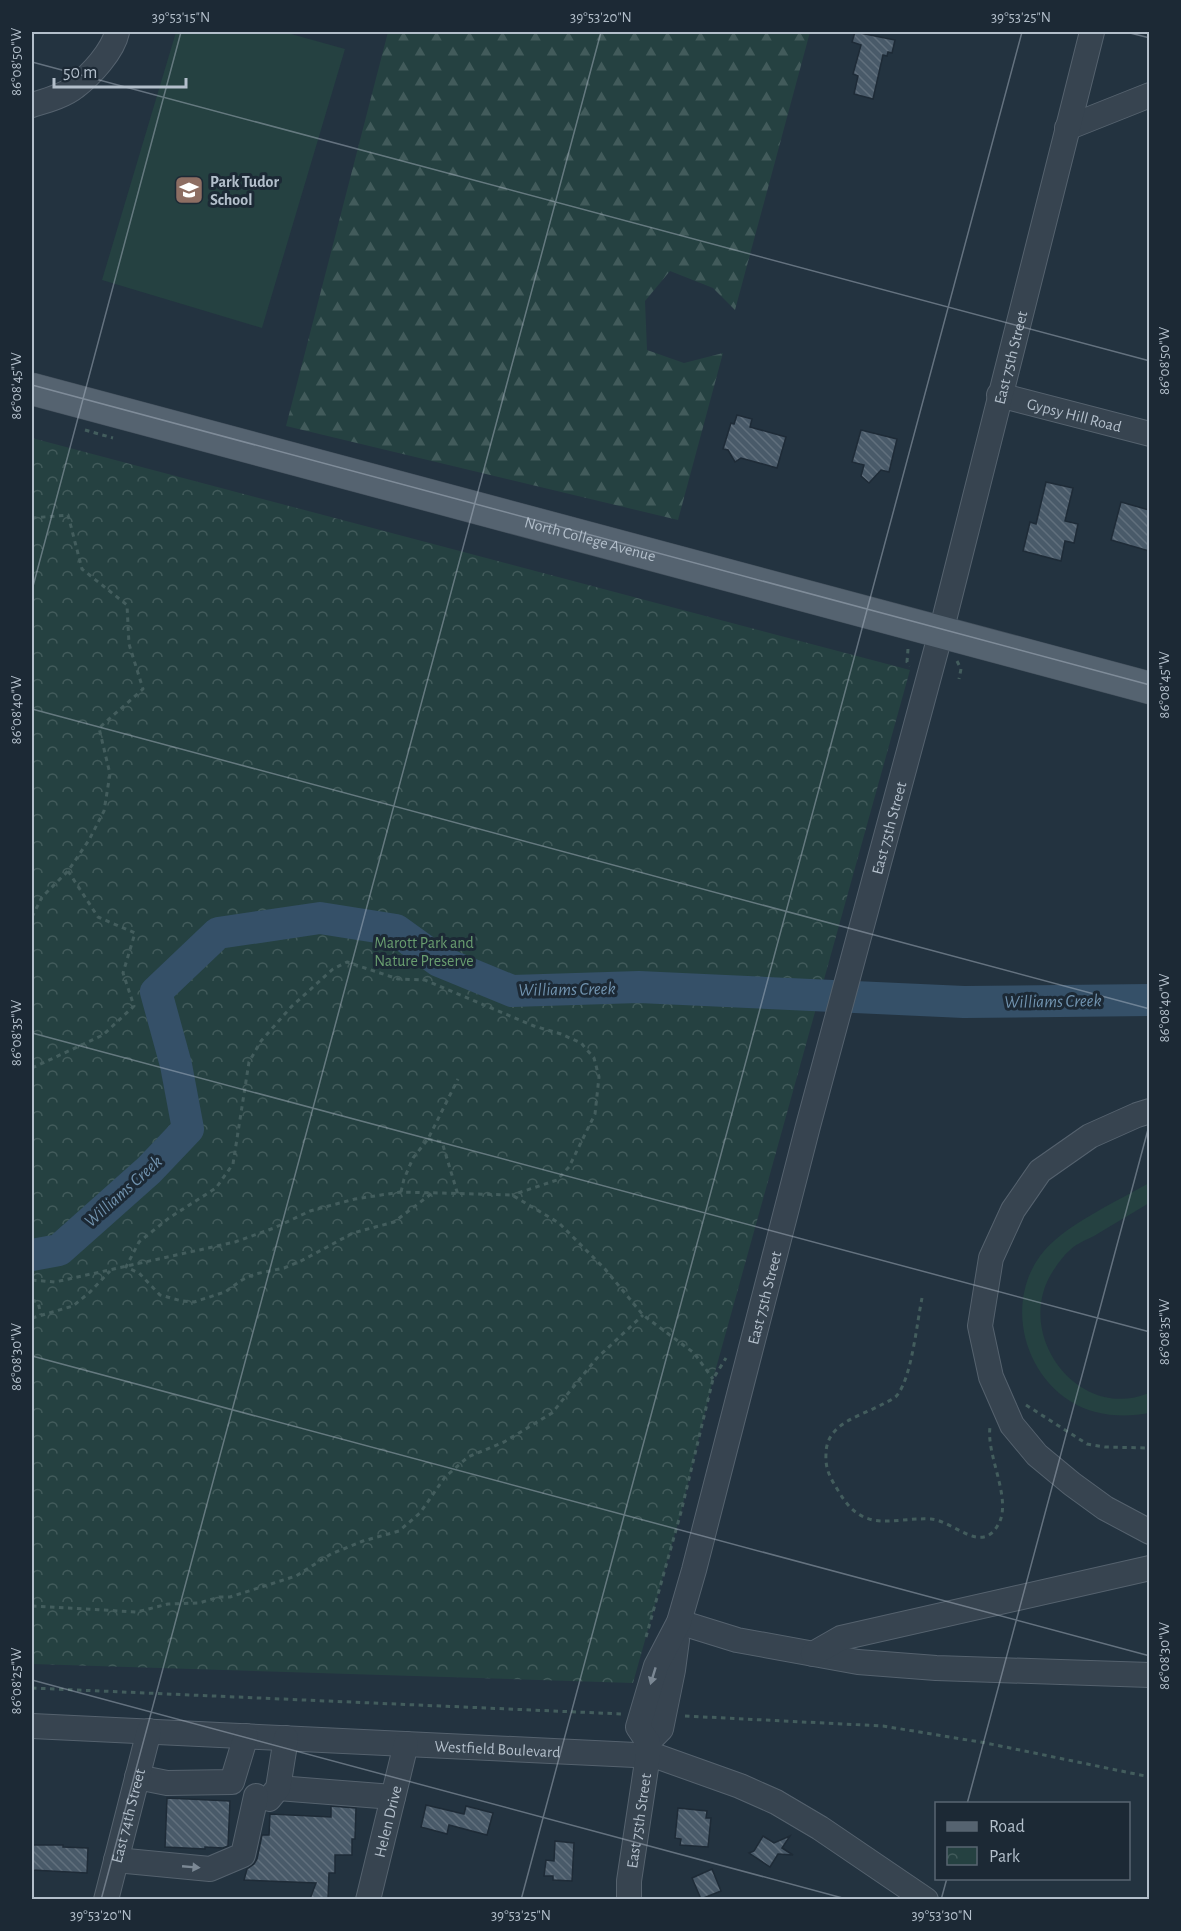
<svg xmlns="http://www.w3.org/2000/svg" width="1181" height="1931" viewBox="0 0 1181 1931" font-family="'Alegreya Sans',sans-serif">
<style>
.forest{fill:url(#forest-firs)}
.park{fill:url(#park-crowns)}
.pitch{fill:#254141}
.lines{fill:none;stroke-linecap:round;stroke-linejoin:round}
.river{stroke:#355068;stroke-width:32}
.building{fill:url(#building-back-hatch);stroke:#1e2b37;stroke-width:1.5}
.minor-casing{stroke:#55626e;stroke-width:26}
.major-casing{stroke:#43505c;stroke-width:33}
.path{stroke:#435d5d;stroke-width:3;stroke-dasharray:4.5 4.5;stroke-linecap:butt}
.minor{stroke:#374450;stroke-width:24}
.major{stroke:#556370;stroke-width:32}
.oneway{fill:#7b8894}
.ticks{fill:none;stroke:#b3bfcb;stroke-width:1.5;stroke-opacity:0.45}
.labels{text-anchor:middle;stroke-width:6;stroke-linejoin:round;paint-order:stroke}
.poi-label{font-size:16px;font-weight:bold;fill:#b3bfcb;stroke:#1c2935;text-anchor:start}
.street-label{font-size:16px;fill:#b3bfcb;stroke:#1c2935}
.park-label{font-size:16px;fill:#699d6f;stroke:#1c2935}
.water-label{font-size:18px;font-style:italic;fill:#7193af;stroke:#1c2935}
.neatline{fill:none;stroke:#b3bfcb;stroke-width:2}
.ticks-label{font-size:15px;text-anchor:middle;fill:#b3bfcb}
</style>
<defs>
<pattern id="forest-firs" width="22" height="20" patternUnits="userSpaceOnUse" patternTransform="scale(1.5)"><rect width="22" height="20" fill="#254141"/><path d="M5 1l3.5 6h-7zM16 11l3.5 6h-7z" fill="#425b5b"/></pattern>
<pattern id="park-crowns" width="20" height="18" patternUnits="userSpaceOnUse" patternTransform="scale(1.5)"><rect width="20" height="18" fill="#254141"/><path d="M2 6a3 3 0 1 1 6 0M12 15a3 3 0 1 1 6 0" fill="none" stroke="#425b5b"/></pattern>
<pattern id="building-back-hatch" width="6" height="6" patternUnits="userSpaceOnUse" patternTransform="scale(1.5)"><rect width="6" height="6" fill="#495a69"/><path d="M-1 5l2 2M0 0l6 6M5-1l2 2" fill="none" stroke="#61707d"/></pattern>
</defs>
<rect width="100%" height="100%" fill="#233340"/>
<!-- forest -->
<polygon class="forest" points="388,32 810,32 735,310 713,288 670,271 645,301 647,350 684,363 723,353 678,520 286,426"/>
<!-- park -->
<polygon class="park" points="32,438 910,670 713,1379 681,1512 633,1683 32,1664"/>
<!-- pitch -->
<g class="pitch">
<polygon points="176,32 284,32 345,49 262,328 102,280"/>
<path d="M1149,1183V1203C1131,1214 1112,1225 1094,1236C1086,1240 1076,1244 1070,1250C1064,1255 1059,1262 1055,1268C1010,1331 1077,1423 1149,1393V1413C1124,1418 1092,1416 1070,1401C1023,1371 1006,1303 1040,1256C1062,1226 1116,1202 1149,1183Z"/>
</g>
<g class="lines">
<!-- river -->
<polyline class="river" points="32,1255 59,1250 149,1170 188,1129 176,1065 156,992 218,933 320,918 396,930 439,961 512,991 639,987 964,1002 1150,1000"/>
</g>
<!-- building -->
<g class="building">
<polygon points="855,32 895,40 892,53 888,52 887,56 883,55 873,99 854,94 858,76 853,74 861,45 852,42"/>
<polygon points="737,415 752,419 750,427 786,437 777,468 741,458 735,462 728,450 723,449 731,423 734,424"/>
<polygon points="861,430 897,439 889,472 881,470 869,483 861,476 864,465 852,462"/>
<polygon points="1046,482 1073,488 1065,521 1078,524 1074,543 1065,541 1061,561 1023,551 1030,522 1036,524"/>
<polygon points="1121,502 1149,510 1149,551 1111,540"/>
<polygon points="167,1798 230,1801 228,1846 223,1848 205,1847 205,1849 165,1847"/>
<polygon points="426,1805 464,1814 466,1806 493,1813 487,1835 449,1825 447,1834 421,1827"/>
<polygon points="331,1806 356,1808 355,1839 352,1839 352,1855 335,1855 335,1873 329,1873 328,1899 310,1899 316,1883 244,1880 247,1869 254,1864 257,1859 262,1835 269,1835 270,1814 331,1817"/>
<polygon points="678,1808 707,1811 706,1818 711,1818 708,1847 680,1845 681,1839 675,1838"/>
<polygon points="763,1836 774,1843 790,1836 782,1848 793,1855 778,1854 770,1867 749,1853 754,1851"/>
<polygon points="555,1841 574,1843 572,1881 553,1880 553,1876 544,1876 546,1860 554,1861"/>
<polygon points="32,1845 63,1845 63,1847 88,1848 87,1873 32,1870"/>
<polygon points="712,1869 721,1891 701,1899 692,1878"/>
</g>
<g class="lines">
<!-- minor casing -->
<g class="minor-casing">
<g id="minor">
<path d="M32,105C45,101 64,96 75,87C91,75 113,51 117,32"/>
<polyline points="1067,128 1150,95"/>
<path id="s1" d="M999,395L1150,434"/>
<polyline points="1150,1111 1137,1115 1090,1136 1040,1171 1013,1210 991,1258 980,1326 991,1377 1012,1425 1037,1455 1072,1484 1105,1508 1150,1532"/>
<polyline points="679,1622 737,1640 858,1662 936,1668 1150,1675"/>
<polyline points="813,1654 841,1638 1150,1568"/>
<path id="s2" d="M32,1726L656,1756L740,1786L776,1802L820,1828L926,1900"/>
<polyline points="648,1742 661,1729 673,1670 677,1640"/>
<polyline points="137,1777 167,1783 232,1782 246,1736"/>
<polyline points="278,1788 393,1797"/>
<polyline points="269,1799 278,1788 286,1738"/>
<polyline points="116,1860 210,1869 243,1855 256,1796"/>
<path id="s3" d="M106,1900L149,1731"/>
<path id="s4" d="M368,1900L406,1744"/>
<path id="s5" d="M629,1900V1881L648,1755V1742L638,1727L656,1666L679,1622L694,1570L808,1126L941,632L1092,32"/>
</g>
</g>
<!-- major casing -->
<g class="major-casing">
<g id="major">
<path id="s6" d="M32,389L1150,688"/>
</g>
</g>
<!-- path -->
<g class="path">
<polyline points="85,430 113,438"/>
<polyline points="32,518 68,515 82,569 127,605 129,644 143,689 99,728 110,774 104,811 89,840 68,871 42,897 32,917"/>
<polyline points="908,649 907,662 910,666"/>
<polyline points="957,661 961,669 959,679"/>
<polyline points="32,1068 103,1035 134,1006 123,973 135,933 98,917 68,871"/>
<polyline points="428,1139 442,1142 458,1195"/>
<polyline points="401,1192 404,1179 413,1158 428,1139 458,1079"/>
<polyline points="431,1194 394,1222 353,1233 301,1261 284,1268 255,1274 242,1280 225,1292 194,1302 182,1301 160,1295 139,1273 126,1267 139,1242 169,1218 216,1188 233,1164 249,1062 261,1041 292,1006 333,969 347,962 398,979 425,980 534,1026 561,1034 581,1043 594,1058 599,1077 595,1114 569,1167 557,1180 512,1195"/>
<polyline points="32,1280 55,1282 235,1242 274,1228 310,1211 355,1199 401,1192 512,1195 559,1223 605,1269 643,1315 694,1353 713,1379"/>
<path d="M922,1298C917,1322 912,1375 898,1394C895,1399 888,1401 883,1404C861,1416 826,1423 826,1454C825,1470 831,1479 839,1492C864,1535 892,1517 931,1519C954,1521 981,1555 998,1525C1013,1500 986,1456 990,1427"/>
<polyline points="32,1300 38,1302 41,1315"/>
<polyline points="32,1318 73,1306 90,1292 110,1271"/>
<polyline points="1026,1405 1087,1444 1105,1447 1150,1448"/>
<polyline points="32,1606 137,1612 168,1604 199,1603 219,1597 230,1597 296,1576 331,1554 363,1541 399,1531 420,1513 445,1477 468,1457 504,1442 552,1413 597,1358 643,1315"/>
<polyline points="646,1637 681,1512 713,1379 726,1358"/>
<polyline points="32,1688 622,1714"/>
<polyline points="685,1716 883,1726 986,1743 1150,1777"/>
</g>
<!-- minor -->
<use href="#minor" class="minor"/>
<!-- major -->
<use href="#major" class="major"/>
</g>
<!-- one-way arrows -->
<defs><path id="oneway-solid" d="M-6-.8H1V-3.2L6.5 0L1 3.2V.8H-6Z" transform="scale(1.5)"/></defs>
<g class="oneway">
<use href="#oneway-solid" transform="translate(653 1676) rotate(107)"/>
<use href="#oneway-solid" transform="translate(191 1867) rotate(5)"/>
</g>
<!-- ticks -->
<path class="ticks" d="M1126,32L1150,38M32,62L1150,361M32,385L1150,685M32,590L181,32M32,709L1150,1009M32,1033L1150,1332M32,1356L1150,1656M32,1680L850,1900M967,1804L1150,1122M101,1900L601,32M521,1900L1022,32M941,1900L947,1878"/>
<!-- icons -->
<defs>
<g id="school-square" transform="scale(1.5)"><rect x="-9" y="-9" width="18" height="18" rx="4" fill="#8d6e63" stroke="#1c2935"/><path d="M0-5L7-2L0 1L-7-2ZM-4 1L0 2.5L4 1V4Q0 6-4 4Z" fill="#fff"/></g>
</defs>
<g fill-rule="evenodd">
<use href="#school-square" x="189" y="190"/>
</g>
<g class="labels">
<!-- poi labels -->
<g class="poi-label">
<text x="210" y="187">Park Tudor<tspan x="210" dy="18">School</tspan></text>
</g>
<!-- street labels -->
<g class="street-label">
<text dy="6" stroke="none"><textPath href="#s5" startOffset="1598">East 75th Street</textPath></text>
<text dy="6" stroke="none"><textPath href="#s1" startOffset="78">Gypsy Hill Road</textPath></text>
<text dy="6" stroke="none"><textPath href="#s6" startOffset="578">North College Avenue</textPath></text>
<text dy="6" stroke="none"><textPath href="#s5" startOffset="1112">East 75th Street</textPath></text>
<text dy="6" stroke="none"><textPath href="#s5" startOffset="626">East 75th Street</textPath></text>
<text dy="6" stroke="none"><textPath href="#s2" startOffset="466">Westfield Boulevard</textPath></text>
<text dy="6" stroke="none"><textPath href="#s3" startOffset="87">East 74th Street</textPath></text>
<text dy="6" stroke="none"><textPath href="#s5" startOffset="80">East 75th Street</textPath></text>
<text dy="6" stroke="none"><textPath href="#s4" startOffset="81">Helen Drive</textPath></text>
</g>
<!-- park labels -->
<g class="park-label">
<text x="424" y="948">Marott Park and<tspan x="424" dy="18">Nature Preserve</tspan></text>
</g>
<!-- water labels -->
<g class="water-label">
<text transform="translate(567 989) rotate(-1)" y="6">Williams Creek</text>
<text transform="translate(1053 1001) rotate(-1)" y="6">Williams Creek</text>
<text transform="translate(123 1191) rotate(-42)" y="6">Williams Creek</text>
</g>
</g>
<!-- border -->
<rect width="1181" height="1931" fill="none" stroke="#1c2935" stroke-width="66"/>
<!-- legend -->
<rect x="935" y="1802" width="195" height="78" fill="#1c2935" stroke="#586571" stroke-width="1.5"/>
<rect x="947" y="1822" width="30" height="9" fill="#556370" stroke="#586571" stroke-width="1.5"/>
<text x="989" y="1832" font-size="18" fill="#b3bfcb">Road</text>
<rect x="947" y="1847" width="30" height="18" fill="url(#park-crowns)" stroke="#586571" stroke-width="1.5"/>
<text x="989" y="1862" font-size="18" fill="#b3bfcb">Park</text>
<!-- scale -->
<path d="M54 78v9h132v-9" fill="none" stroke="#b3bfcb" stroke-width="3"/>
<text x="63" y="78" font-size="18" fill="#b3bfcb" stroke="#1c2935" stroke-width="4.5" paint-order="stroke">50 m</text>
<rect x="33" y="33" width="1115" height="1865" class="neatline"/>
<g class="ticks-label">
<text x="181" y="22">39°53'15"N</text>
<text x="601" y="22">39°53'20"N</text>
<text x="1021" y="22">39°53'25"N</text>
<text transform="translate(16 62) rotate(-90)" y="5">86°08'50"W</text>
<text transform="translate(1164 361) rotate(-90)" y="5">86°08'50"W</text>
<text transform="translate(16 386) rotate(-90)" y="5">86°08'45"W</text>
<text transform="translate(1164 685) rotate(-90)" y="5">86°08'45"W</text>
<text transform="translate(16 710) rotate(-90)" y="5">86°08'40"W</text>
<text transform="translate(1164 1008) rotate(-90)" y="5">86°08'40"W</text>
<text transform="translate(16 1033) rotate(-90)" y="5">86°08'35"W</text>
<text transform="translate(1164 1332) rotate(-90)" y="5">86°08'35"W</text>
<text transform="translate(16 1357) rotate(-90)" y="5">86°08'30"W</text>
<text transform="translate(1164 1656) rotate(-90)" y="5">86°08'30"W</text>
<text transform="translate(16 1681) rotate(-90)" y="5">86°08'25"W</text>
<text x="101" y="1920">39°53'20"N</text>
<text x="521" y="1920">39°53'25"N</text>
<text x="942" y="1920">39°53'30"N</text>
</g>
</svg>
